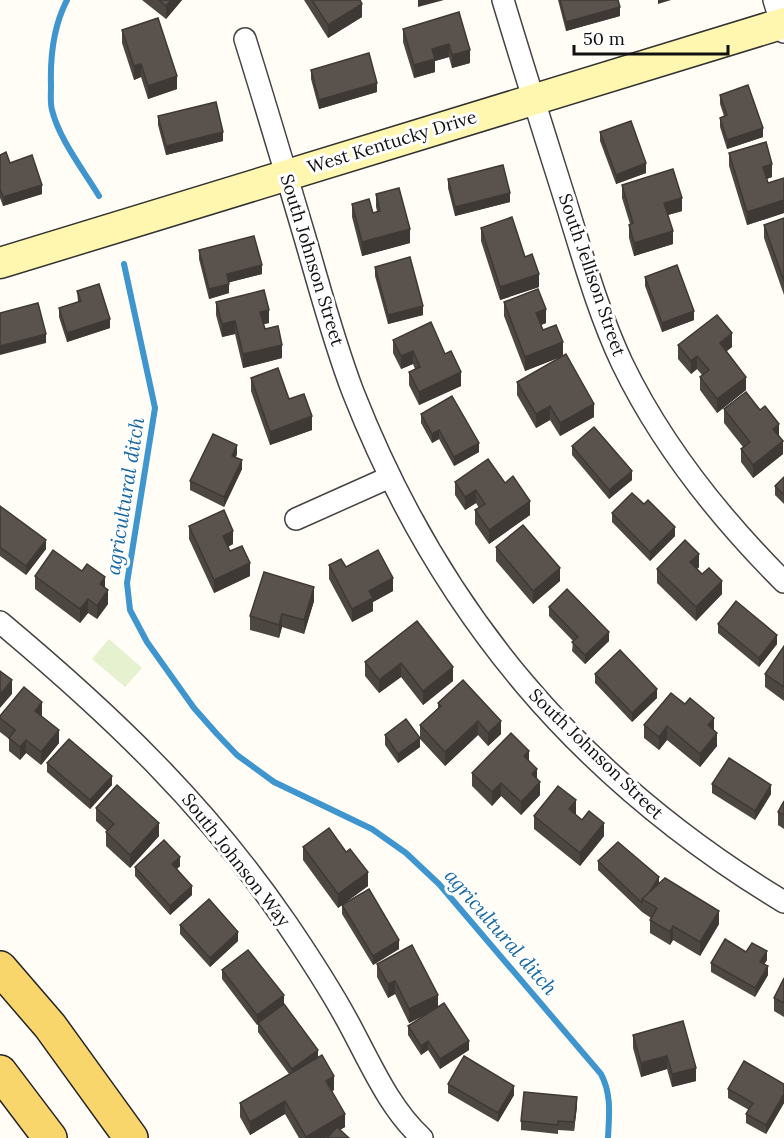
<svg xmlns="http://www.w3.org/2000/svg" width="784" height="1138" viewBox="0 0 784 1138" font-family="Lora,serif">
<style>
.pitch{fill:#e6f2cf}
.lines{fill:none;stroke-linecap:round;stroke-linejoin:round}
.stream{stroke:#3f96cf;stroke-width:6}
.street-casing{stroke:#444;stroke-width:24}
.secondary-casing{stroke:#333;stroke-width:33}
.primary-casing{stroke:#222;stroke-width:36}
.street{stroke:#fff;stroke-width:21}
.secondary{stroke:#fff6b0;stroke-width:30}
.primary{stroke:#f9d66b;stroke-width:33}
.wall{fill:#4d4742}
.shaded-wall{fill:#3f3936}
.building{fill:#5a524d;stroke:#3f3936;stroke-width:1.5}
.labels{text-anchor:middle;stroke-width:6;stroke-linejoin:round;paint-order:stroke}
.street-label{font-size:18px;fill:#111;stroke:#fff}
.water-label{font-size:20px;font-style:italic;fill:#1768a6;stroke:#fff}
</style>
<rect width="100%" height="100%" fill="#fffdf5"/>
<!-- pitch -->
<polygon class="pitch" points="109,639 142,668 125,687 92,659"/>
<g class="lines">
<!-- stream -->
<g class="stream">
<path d="M67,0C53,27 50,56 51,86C51,94 50,103 52,110C59,139 84,171 99,196"/>
<path d="M124,264L155,408L127,583L130,610L147,642L194,708L217,734L237,755L274,782L372,829L406,853L439,884L601,1074C612,1095 609,1115 608,1138"/>
</g>
<!-- street casing -->
<g class="street-casing">
<g id="street">
<path d="M503,0C524,70 546,139 568,209C584,261 599,314 622,363C662,446 719,517 784,582"/>
<polyline points="774,0 784,32"/>
<path d="M245,39C265,103 284,167 303,231C319,285 333,340 353,392C440,614 580,779 784,902"/>
<polyline points="296,519 390,477"/>
<path d="M0,622C110,714 205,804 287,924C308,955 329,987 347,1020C369,1060 388,1107 422,1138"/>
</g>
</g>
<!-- secondary casing -->
<g class="secondary-casing">
<polyline id="secondary" points="0,263 784,23"/>
</g>
<!-- primary casing -->
<g class="primary-casing">
<g id="primary">
<polyline points="0,968 50,1026 131,1138"/>
<polyline points="0,1072 50,1138"/>
</g>
</g>
<!-- street -->
<use href="#street" class="street"/>
<!-- secondary -->
<use href="#secondary" class="secondary"/>
<!-- primary -->
<use href="#primary" class="primary"/>
</g>
<!-- wall -->
<g class="wall">
<polygon points="142,0 182,0 166,19"/>
<polygon points="304,0 360,0 362,17 328,38"/>
<polygon points="558,0 618,0 620,16 566,31"/>
<polygon points="459,12 470,63 452,68 449,57 435,61 435,72 414,78 403,42 403,29"/>
<polygon points="122,30 177,89 148,99 141,77 134,80 122,43"/>
<polygon points="311,70 377,92 319,109 311,79"/>
<polygon points="720,95 763,137 727,149 720,127 720,118 724,116 720,104"/>
<polygon points="158,116 223,141 166,155 158,125"/>
<polygon points="600,132 646,173 616,184 600,141"/>
<polygon points="729,153 772,177 767,179 768,183 784,178 784,213 747,225 729,166"/>
<polygon points="0,155 42,194 3,206 0,198"/>
<polygon points="448,179 510,202 455,216 448,188"/>
<polygon points="622,185 682,211 668,215 673,244 634,256 629,238 629,225 630,224 622,198"/>
<polygon points="376,194 410,243 362,256 352,217 352,204 373,213 377,211 376,207"/>
<polygon points="784,218 784,295 764,238 764,225"/>
<polygon points="481,228 525,257 539,287 500,300 481,241"/>
<polygon points="199,250 262,274 229,282 229,293 209,299 199,259"/>
<polygon points="375,267 423,315 388,324 375,276"/>
<polygon points="645,277 694,320 662,332 645,286"/>
<polygon points="77,291 110,328 67,342 59,317 59,308 78,302"/>
<polygon points="216,302 269,323 263,324 265,329 282,358 243,368 235,334 222,337 216,315"/>
<polygon points="504,302 546,323 541,325 543,330 563,356 525,371 504,316"/>
<polygon points="393,340 445,354 461,386 419,405 409,385 409,372 415,369 413,364 401,369 393,353"/>
<polygon points="678,345 732,347 726,351 746,390 717,413 700,390 700,377 702,375 697,369 691,374 678,359"/>
<polygon points="251,378 289,399 312,430 270,445 251,391"/>
<polygon points="517,382 594,417 560,436 550,420 536,428 517,395"/>
<polygon points="724,409 779,437 783,454 753,478 741,462 741,449 743,447 724,423"/>
<polygon points="421,414 479,452 454,466 439,439 432,443 421,423"/>
<polygon points="572,446 632,480 609,499 572,455"/>
<polygon points="237,454 236,457 242,469 224,507 190,490 190,481"/>
<polygon points="784,477 784,504 775,495 775,486"/>
<polygon points="455,482 505,483 530,515 489,544 475,524 475,510 479,508 476,503 465,510 455,495"/>
<polygon points="0,506 46,549 26,575 0,556"/>
<polygon points="612,513 675,536 650,561 612,522"/>
<polygon points="189,526 233,544 228,547 230,551 250,576 214,593 189,539"/>
<polygon points="496,547 560,581 533,604 496,561"/>
<polygon points="329,565 346,567 393,591 373,602 373,611 352,622 329,579"/>
<polygon points="699,567 697,569 722,594 696,621 657,583 657,569"/>
<polygon points="35,576 105,588 108,604 97,619 88,613 80,623 35,589"/>
<polygon points="314,601 304,634 282,627 279,638 250,630 250,616"/>
<polygon points="549,607 609,641 585,664 572,651 573,641 549,616"/>
<polygon points="417,621 453,681 423,705 401,677 379,693 365,676 365,662"/>
<polygon points="718,624 777,644 759,667 718,633"/>
<polygon points="784,646 784,701 765,687 765,674"/>
<polygon points="595,674 657,698 632,722 595,683"/>
<polygon points="463,680 501,734 488,746 478,735 445,766 420,739 420,725 438,708 438,703"/>
<polygon points="42,715 41,716 59,743 41,765 26,753 20,760 9,751 9,739 0,732 0,716"/>
<polygon points="644,725 714,730 717,746 700,767 667,740 659,750 644,738"/>
<polygon points="385,735 420,747 398,763 385,745"/>
<polygon points="529,762 537,778 540,795 521,815 501,796 492,806 472,786 472,773"/>
<polygon points="47,763 112,785 90,809 47,772"/>
<polygon points="712,784 771,794 755,820 712,793"/>
<polygon points="784,801 784,829 778,825 778,812"/>
<polygon points="96,808 159,836 130,868 106,846 106,832 107,831 96,821"/>
<polygon points="575,814 604,836 580,866 534,829 534,816"/>
<polygon points="303,847 368,886 342,905 399,949 373,965 342,914 342,905 338,908 303,860"/>
<polygon points="598,861 659,883 719,924 700,956 673,940 670,945 650,933 650,920 651,918 642,912 598,870"/>
<polygon points="180,866 177,869 192,895 170,915 135,876 135,867"/>
<polygon points="180,925 238,941 210,967 180,934"/>
<polygon points="746,952 767,960 764,964 768,975 755,997 711,972 711,963"/>
<polygon points="377,964 438,1007 469,1050 440,1069 428,1050 421,1055 408,1035 408,1026 429,1013 409,1023 395,994 388,998 377,977"/>
<polygon points="222,970 284,1004 318,1058 334,1090 332,1091 345,1127 326,1138 299,1138 285,1114 250,1135 240,1117 240,1103 289,1074 258,1032 258,1024 257,1025 222,979"/>
<polygon points="784,978 784,1017 774,1011 774,998"/>
<polygon points="683,1021 696,1081 672,1087 667,1069 641,1077 633,1048 633,1035"/>
<polygon points="448,1084 514,1095 498,1122 448,1093"/>
<polygon points="784,1084 784,1103 766,1134 746,1123 746,1114 749,1110 728,1098 728,1089"/>
<polygon points="577,1106 574,1131 558,1130 558,1134 521,1130 521,1121"/>
</g>
<!-- shaded-wall -->
<g class="shaded-wall">
<polygon points="171,0 182,0 166,19 166,6"/>
<polygon points="418,0 444,0 418,7"/>
<polygon points="658,0 671,0 658,4"/>
<polygon points="362,4 362,17 328,38 328,25"/>
<polygon points="620,7 620,16 566,31 566,22"/>
<polygon points="449,44 449,57 435,61 435,72 414,78 414,65 432,49"/>
<polygon points="470,50 470,63 452,68 452,55"/>
<polygon points="141,64 141,77 134,80 134,66"/>
<polygon points="177,76 177,89 148,99 148,86"/>
<polygon points="377,83 377,92 319,109 319,100"/>
<polygon points="763,128 763,137 727,149 727,140"/>
<polygon points="223,132 223,141 166,155 166,146"/>
<polygon points="646,163 646,173 616,184 616,175"/>
<polygon points="772,164 772,177 763,180 763,167"/>
<polygon points="42,185 42,194 3,206 3,197"/>
<polygon points="510,193 510,202 455,216 455,207"/>
<polygon points="682,198 682,211 664,216 664,203"/>
<polygon points="784,200 784,213 747,225 747,212"/>
<polygon points="410,229 410,243 362,256 362,242"/>
<polygon points="673,231 673,244 634,256 634,243"/>
<polygon points="262,265 262,274 227,283 227,274"/>
<polygon points="539,274 539,287 500,300 500,287"/>
<polygon points="229,284 229,293 209,299 209,289"/>
<polygon points="423,306 423,315 388,324 388,315"/>
<polygon points="546,309 546,323 536,327 536,313"/>
<polygon points="269,310 269,323 260,325 260,312"/>
<polygon points="694,311 694,320 662,332 662,323"/>
<polygon points="110,319 110,328 67,342 67,333"/>
<polygon points="235,321 235,334 222,337 222,324"/>
<polygon points="732,333 732,347 720,357 720,343"/>
<polygon points="46,334 46,343 0,355 0,346"/>
<polygon points="563,342 563,356 525,371 525,357"/>
<polygon points="282,345 282,358 243,368 243,354"/>
<polygon points="413,351 413,364 401,369 401,356"/>
<polygon points="697,356 697,369 691,374 691,361"/>
<polygon points="461,372 461,386 419,405 419,392"/>
<polygon points="746,377 746,390 717,413 717,399"/>
<polygon points="594,404 594,417 560,436 560,423"/>
<polygon points="550,406 550,420 536,428 536,414"/>
<polygon points="312,416 312,430 270,445 270,432"/>
<polygon points="779,424 779,437 773,429"/>
<polygon points="439,430 439,439 432,443 432,434"/>
<polygon points="783,441 783,454 753,478 753,465"/>
<polygon points="479,443 479,452 454,466 454,457"/>
<polygon points="237,445 237,454 232,465 232,456"/>
<polygon points="242,460 242,469 224,507 224,497"/>
<polygon points="632,471 632,480 609,499 609,490"/>
<polygon points="476,490 476,503 465,510 465,497"/>
<polygon points="530,501 530,515 489,544 489,530"/>
<polygon points="675,527 675,536 650,561 650,552"/>
<polygon points="233,531 233,544 223,549 223,536"/>
<polygon points="46,540 46,549 26,575 26,566"/>
<polygon points="699,554 699,567 690,576 690,562"/>
<polygon points="250,563 250,576 214,593 214,580"/>
<polygon points="560,568 560,581 533,604 533,591"/>
<polygon points="105,577 105,590 100,584"/>
<polygon points="393,578 393,591 373,602 373,611 352,622 352,609 369,591"/>
<polygon points="722,581 722,594 696,621 696,607"/>
<polygon points="314,587 314,601 304,634 304,620"/>
<polygon points="108,590 108,604 97,619 97,606"/>
<polygon points="88,599 88,613 80,623 80,609"/>
<polygon points="282,614 282,627 279,638 279,625"/>
<polygon points="609,632 609,641 585,664 585,655"/>
<polygon points="777,635 777,644 759,667 759,658"/>
<polygon points="401,663 401,677 379,693 379,680"/>
<polygon points="453,667 453,681 423,705 423,691"/>
<polygon points="12,680 12,694 0,708 0,695"/>
<polygon points="657,689 657,698 632,722 632,713"/>
<polygon points="42,702 42,715 35,724 35,711"/>
<polygon points="714,718 714,731 708,725"/>
<polygon points="478,721 478,735 445,766 445,752"/>
<polygon points="501,721 501,734 488,746 488,733"/>
<polygon points="667,726 667,740 659,750 659,737"/>
<polygon points="59,730 59,743 41,765 41,752"/>
<polygon points="717,733 717,746 700,767 700,754"/>
<polygon points="420,738 420,747 398,763 398,754"/>
<polygon points="26,740 26,753 20,760 20,747"/>
<polygon points="529,751 529,764 524,756"/>
<polygon points="537,769 537,782 532,774"/>
<polygon points="112,776 112,785 90,809 90,800"/>
<polygon points="540,782 540,795 521,815 521,802"/>
<polygon points="501,783 501,796 492,806 492,792"/>
<polygon points="771,785 771,794 755,820 755,811"/>
<polygon points="576,800 576,814 569,822 569,809"/>
<polygon points="159,823 159,836 130,868 130,855"/>
<polygon points="604,823 604,836 580,866 580,853"/>
<polygon points="180,857 180,866 172,873 172,864"/>
<polygon points="368,872 368,886 338,908 338,894"/>
<polygon points="659,877 659,886 644,900"/>
<polygon points="192,886 192,895 170,915 170,906"/>
<polygon points="719,911 719,924 700,956 700,942"/>
<polygon points="673,926 673,940 670,945 670,932"/>
<polygon points="238,932 238,941 210,967 210,958"/>
<polygon points="399,940 399,949 373,965 373,956"/>
<polygon points="767,951 767,960 760,971 760,962"/>
<polygon points="768,966 768,975 755,997 755,988"/>
<polygon points="395,981 395,994 388,998 388,984"/>
<polygon points="284,995 284,1005 257,1025 257,1015"/>
<polygon points="438,995 438,1008 409,1023 409,1009"/>
<polygon points="428,1041 428,1050 421,1055 421,1046"/>
<polygon points="469,1041 469,1050 440,1069 440,1059"/>
<polygon points="318,1050 318,1059 292,1078 292,1069"/>
<polygon points="667,1056 667,1069 641,1077 641,1063"/>
<polygon points="696,1068 696,1081 672,1087 672,1074"/>
<polygon points="334,1076 334,1090 326,1095 326,1081"/>
<polygon points="514,1086 514,1095 498,1122 498,1113"/>
<polygon points="784,1094 784,1103 766,1134 766,1125"/>
<polygon points="577,1097 577,1106 574,1131 574,1122"/>
<polygon points="285,1101 285,1114 250,1135 250,1122"/>
<polygon points="345,1114 345,1127 326,1138 306,1138 306,1137"/>
</g>
<!-- building -->
<g class="building">
<polygon points="159,0 171,0 166,6"/>
<polygon points="312,0 360,0 362,4 328,25"/>
<polygon points="560,0 618,0 620,7 566,22"/>
<polygon points="459,12 470,50 452,55 449,44 432,49 435,59 414,65 403,29"/>
<polygon points="158,18 177,76 148,86 141,64 134,66 122,30"/>
<polygon points="369,53 377,83 319,100 311,70"/>
<polygon points="748,85 763,128 727,140 720,118 727,115 720,95"/>
<polygon points="216,102 223,132 166,146 158,116"/>
<polygon points="631,121 646,163 616,175 600,132"/>
<polygon points="766,142 772,164 763,167 768,183 784,178 784,200 747,212 729,153"/>
<polygon points="6,152 10,163 32,155 42,185 3,197 0,189 0,155"/>
<polygon points="503,165 510,193 455,207 448,179"/>
<polygon points="673,169 682,198 664,203 673,231 634,243 629,225 633,223 622,185"/>
<polygon points="399,188 410,229 362,242 352,204 369,199 373,213 380,211 376,194"/>
<polygon points="512,217 525,257 532,254 539,274 500,287 481,228"/>
<polygon points="784,218 784,281 764,225"/>
<polygon points="254,236 262,265 227,274 229,284 209,289 199,250"/>
<polygon points="410,257 423,306 388,315 375,267"/>
<polygon points="677,265 694,311 662,323 645,277"/>
<polygon points="99,284 110,319 67,333 59,308 81,301 77,291"/>
<polygon points="538,289 546,309 536,313 543,330 556,325 563,342 525,357 504,302"/>
<polygon points="264,290 269,310 260,312 265,329 278,326 282,345 243,354 235,321 222,324 216,302"/>
<polygon points="38,303 46,334 0,346 0,313"/>
<polygon points="717,315 732,333 720,343 746,377 717,399 700,377 709,370 697,356 691,361 678,345"/>
<polygon points="431,322 445,354 451,351 461,372 419,392 409,372 420,367 413,351 401,356 393,340"/>
<polygon points="566,354 594,404 560,423 550,406 536,414 517,382"/>
<polygon points="278,368 289,399 304,394 312,416 270,432 251,378"/>
<polygon points="746,392 760,410 765,406 779,424 773,429 783,441 753,465 741,449 750,442 724,409"/>
<polygon points="452,396 479,443 454,457 439,430 432,434 421,414"/>
<polygon points="594,427 632,471 609,490 572,446"/>
<polygon points="213,434 237,445 232,456 242,460 224,497 190,481"/>
<polygon points="488,459 505,483 513,476 530,501 489,530 475,510 485,504 476,490 465,497 455,482"/>
<polygon points="784,477 784,495 775,486"/>
<polygon points="632,493 644,504 648,500 675,527 650,552 612,513"/>
<polygon points="0,506 46,540 26,566 0,547"/>
<polygon points="224,510 233,531 223,536 230,551 242,546 250,563 214,580 189,526"/>
<polygon points="523,525 560,568 533,591 496,547"/>
<polygon points="685,540 699,554 690,562 702,574 709,568 722,581 696,607 657,569"/>
<polygon points="53,550 82,571 87,564 105,577 100,584 108,590 97,606 88,599 80,609 35,576"/>
<polygon points="378,550 393,578 369,591 373,598 352,609 329,565 341,559 346,567"/>
<polygon points="264,572 314,587 304,620 282,614 279,625 250,616"/>
<polygon points="567,589 609,632 585,655 572,642 578,637 549,607"/>
<polygon points="736,601 777,635 759,658 718,624"/>
<polygon points="417,621 453,667 423,691 401,663 379,680 365,662"/>
<polygon points="784,646 784,687 765,674"/>
<polygon points="620,650 657,689 632,713 595,674"/>
<polygon points="0,671 12,680 0,695"/>
<polygon points="463,680 501,721 488,733 478,721 445,752 420,725 441,706 438,703"/>
<polygon points="24,687 42,702 35,711 59,730 41,752 26,740 20,747 9,738 15,730 0,718 0,716"/>
<polygon points="671,693 685,704 690,698 714,718 708,725 717,733 700,754 667,726 659,737 644,725"/>
<polygon points="406,719 420,738 398,754 385,735"/>
<polygon points="511,733 529,751 524,756 537,769 532,774 540,782 521,802 501,783 492,792 472,773"/>
<polygon points="69,739 112,776 90,800 47,763"/>
<polygon points="729,758 771,785 755,811 712,784"/>
<polygon points="117,785 159,823 130,855 106,832 114,824 96,808"/>
<polygon points="558,786 576,800 569,809 582,820 589,811 604,823 580,853 534,816"/>
<polygon points="784,801 784,815 778,812"/>
<polygon points="329,828 346,852 350,849 368,872 338,894 303,847"/>
<polygon points="164,840 180,857 172,864 192,886 170,906 135,867"/>
<polygon points="618,842 659,877 649,893 642,899 642,903 598,861"/>
<polygon points="665,878 719,911 700,942 673,926 670,932 650,920 657,908 642,899"/>
<polygon points="369,889 399,940 373,956 342,905"/>
<polygon points="209,899 238,932 210,958 180,925"/>
<polygon points="725,939 746,952 752,943 767,951 760,962 768,966 755,988 711,963"/>
<polygon points="412,945 438,995 409,1009 395,981 388,984 377,964"/>
<polygon points="248,950 284,995 257,1015 222,970"/>
<polygon points="784,978 784,1003 774,998"/>
<polygon points="444,1003 469,1041 440,1059 428,1041 421,1046 408,1026"/>
<polygon points="284,1004 318,1050 292,1069 258,1023"/>
<polygon points="683,1021 696,1068 672,1074 667,1056 641,1063 633,1035"/>
<polygon points="322,1055 334,1076 326,1081 345,1114 306,1137 285,1101 250,1122 240,1103"/>
<polygon points="464,1056 514,1086 498,1113 448,1084"/>
<polygon points="744,1061 784,1084 784,1094 766,1125 746,1114 753,1103 728,1089"/>
<polygon points="524,1092 577,1097 574,1122 558,1121 558,1125 521,1121"/>
<polygon points="337,1127 349,1138 327,1138"/>
</g>
<g class="labels">
<!-- street labels -->
<g class="street-label">
<text transform="translate(392 142) rotate(-17)" y="6">West Kentucky Drive</text>
<text transform="translate(312 260) rotate(73)" y="6">South Johnson Street</text>
<text transform="translate(592 275) rotate(71)" y="6">South Jellison Street</text>
<text transform="translate(596 754) rotate(44)" y="6">South Johnson Street</text>
<text transform="translate(236 860) rotate(52)" y="6">South Johnson Way</text>
</g>
<!-- water labels -->
<g class="water-label">
<text transform="translate(125 496) rotate(-81)" y="7">agricultural ditch</text>
<text transform="translate(501 932) rotate(49)" y="7">agricultural ditch</text>
</g>
</g>
<!-- scale -->
<path d="M574 45v9h154v-9" fill="none" stroke="#111111" stroke-width="3"/>
<text x="583" y="45" font-size="18" fill="#111111" stroke="#ffffff" stroke-width="4.5" paint-order="stroke">50 m</text>
</svg>
